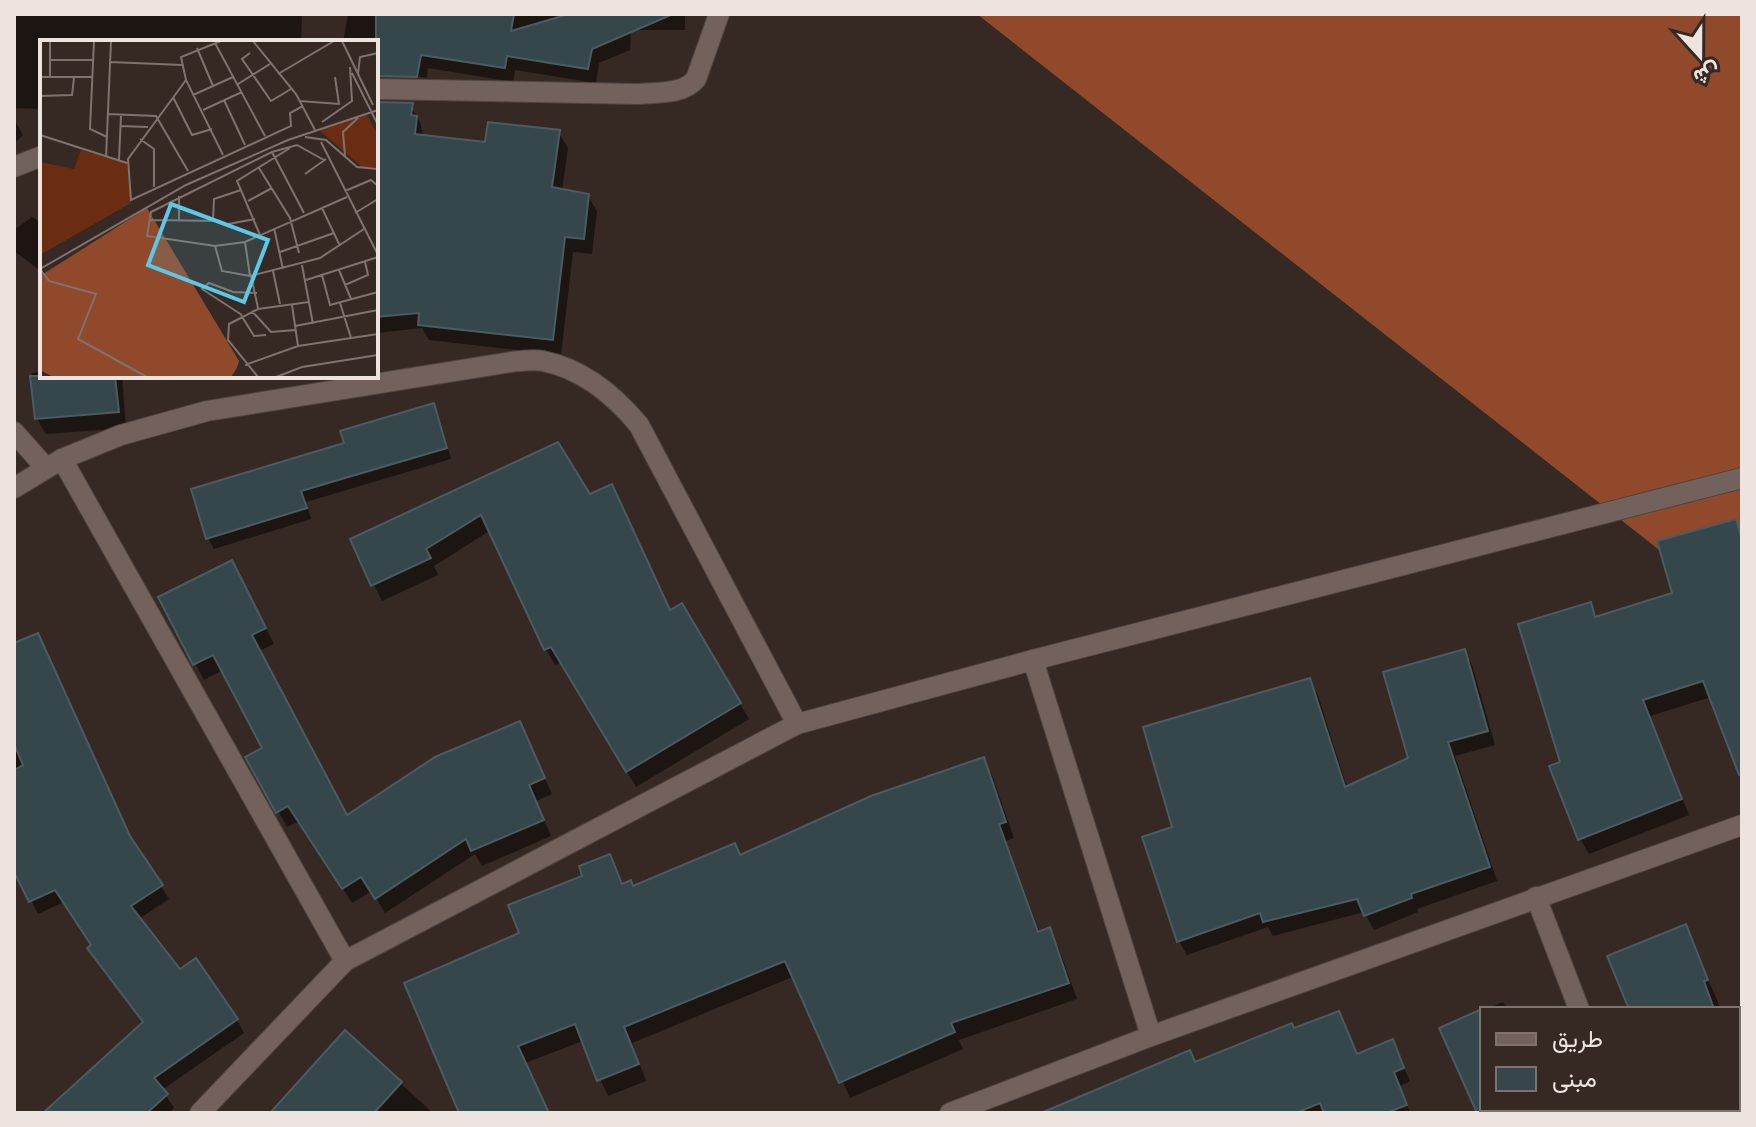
<svg xmlns="http://www.w3.org/2000/svg" width="1756" height="1127" viewBox="0 0 1756 1127" font-family="'Exo 2',Vazirmatn,sans-serif">
<style>
.forest{fill:#91492b}
.shadow{fill:#0007}
.building{fill:#36474c;stroke:#4a5c61;stroke-width:2}
.lines{fill:none;stroke-linecap:round;stroke-linejoin:round}
.street-casing{stroke:#4f443f;stroke-width:22}
.street{stroke:#72625b;stroke-width:20}
.inset-road{fill:none;stroke:#7f736f;stroke-width:2}
.view{fill:#5ac8e6;fill-opacity:0.15;stroke:#5ac8e6;stroke-width:4}
.inset-edge{fill:none;stroke:#ede4e0;stroke-width:4}
</style>
<rect width="100%" height="100%" fill="#362823"/>
<!-- forest -->
<polygon class="forest" points="977,14 1742,14 1742,615"/>
<!-- shadow -->
<g class="shadow">
<polygon points="14,14 302,14 301,42 42,42 42,109 14,108"/>
<polygon points="348,14 685,14 685,30 631,30 630,50 599,63 596,83 515,70 513,82 428,68 427,78 376,70 376,42 343,42"/>
<polygon points="376,107 411,107 420,122 424,138 487,145 558,132 568,148 562,191 588,196 597,211 592,254 573,252 561,355 429,340 422,328 376,333"/>
<polygon points="14,119 23,135 14,144"/>
<polygon points="32,217 42,223 42,272 14,251 14,230"/>
<polygon points="42,372 42,376 122,376 126,428 46,434 37,419 32,373"/>
<polygon points="433,406 439,417 451,459 306,502 311,519 214,549 208,538 347,445"/>
<polygon points="557,445 589,497 671,612 681,606 749,719 636,787 562,662 555,665 546,649 491,530 434,566 438,575 382,601 352,540"/>
<polygon points="1735,521 1742,533 1742,776 1711,697 1650,716 1689,815 1589,854 1580,839 1562,763 1590,605 1597,618 1675,594"/>
<polygon points="240,578 274,644 259,651 347,817 520,724 552,794 536,801 551,836 482,866 475,854 385,913 372,891 352,903 299,821 287,827 248,758 264,749 223,670 204,680 160,598"/>
<polygon points="14,645 169,899 139,919 180,972 237,1020 244,1033 162,1090 174,1108 169,1113 46,1113 144,1024 97,962 89,949 93,946 64,902 38,914 14,868"/>
<polygon points="1464,651 1472,665 1495,745 1455,756 1497,881 1417,909 1418,912 1374,930 1364,912 1273,936 1268,927 1187,955 1179,941 1144,839 1175,828 1309,681 1318,695 1347,788 1410,759"/>
<polygon points="983,759 992,775 1014,838 1006,841 1040,933 1049,930 1058,946 1077,999 959,1040 963,1049 850,1098 795,976 632,1043 646,1081 608,1096 583,1041 525,1063 549,1113 462,1113 522,934 609,857 623,885 633,888 741,856"/>
<polygon points="1685,927 1721,1009 1630,1009"/>
<polygon points="1503,1002 1507,1009 1487,1009"/>
<polygon points="1742,1009 1742,1113 1662,1113 1661,1109 1738,1109 1738,1010"/>
<polygon points="1482,1011 1482,1109 1552,1109 1554,1113 1479,1113"/>
<polygon points="1338,1013 1358,1056 1392,1042 1410,1081 1400,1086 1410,1113 1085,1113 1196,1064"/>
<polygon points="345,1033 433,1113 272,1113"/>
</g>
<!-- building -->
<g class="building">
<polygon points="376,14 514,14 511,31 569,14 673,14 592,49 588,69 507,56 505,68 421,55 417,77 376,76"/>
<polygon points="376,102 413,103 411,115 417,116 415,134 485,142 488,122 560,130 552,187 589,194 584,239 565,237 553,340 418,325 419,313 376,317"/>
<polygon points="30,376 115,376 119,412 35,419"/>
<polygon points="434,403 447,448 301,491 307,508 206,539 191,489 344,443 340,431"/>
<polygon points="558,442 590,494 612,484 670,610 682,603 741,703 626,772 551,647 544,650 481,515 426,549 431,558 371,586 350,539"/>
<polygon points="1736,519 1742,540 1742,775 1739,775 1703,681 1643,700 1682,799 1578,840 1549,766 1560,762 1518,624 1591,602 1595,617 1672,593 1657,541"/>
<polygon points="232,560 266,628 252,635 347,815 435,757 520,721 545,778 529,785 544,820 471,851 466,839 375,899 361,877 342,889 288,806 276,813 245,757 262,748 213,655 193,665 158,597"/>
<polygon points="38,633 130,836 163,885 131,906 180,969 196,958 238,1019 154,1078 168,1094 147,1113 43,1113 143,1022 87,948 91,945 55,890 29,902 14,872 14,770 23,765 14,744 14,643"/>
<polygon points="1465,649 1488,731 1448,742 1490,867 1411,894 1412,898 1364,916 1357,899 1263,922 1260,913 1177,942 1142,837 1172,827 1143,727 1310,678 1345,787 1408,758 1383,672"/>
<polygon points="984,757 1006,822 999,824 1038,932 1050,927 1069,983 951,1023 955,1032 839,1083 785,961 624,1027 639,1064 597,1081 575,1024 518,1046 549,1113 459,1113 404,983 519,933 508,905 582,876 579,866 610,854 622,884 631,880 633,886 735,843 740,855 871,796"/>
<polygon points="1686,924 1708,980 1704,981 1714,1009 1629,1009 1607,956"/>
<polygon points="1482,1009 1482,1113 1477,1113 1439,1028"/>
<polygon points="1339,1011 1357,1054 1393,1039 1404,1068 1394,1072 1407,1105 1386,1113 1324,1113 1320,1103 1296,1113 1041,1113 1190,1050 1195,1062 1292,1023 1294,1028"/>
<polygon points="345,1030 402,1082 374,1113 270,1113"/>
</g>
<g class="lines">
<!-- street casing -->
<g class="street-casing">
<g id="street">
<path d="M376,89L637,94C656,92 683,95 696,79L719,14"/>
<polyline points="14,167 42,156"/>
<polyline points="14,432 46,468"/>
<polyline points="62,459 345,961"/>
<path d="M14,488L62,459L121,435L207,411L511,362C521,361 533,359 543,361C583,369 614,395 639,425L797,724"/>
<polyline points="1033,660 1151,1036"/>
<polyline points="1536,897 1579,1009"/>
<polyline points="1618,1109 1620,1113"/>
<polyline points="200,1113 345,961 797,724 1033,660 1742,478"/>
<polyline points="950,1113 1151,1036 1742,825"/>
</g>
</g>
<!-- street -->
<use href="#street" class="street"/>
</g>
<!-- overview -->
<g transform="translate(40 40)">
<rect width="338" height="338" fill="#362823"/>
<path d="M327,75L338,95V127H322L279,90ZM41,110L87,123L91,163L0,215V122L34,129Z" fill="#6a2d12"/>
<path d="M107,168L199,321L197,328L191,337H13L0,330V236Z" fill="#91492b"/>
<path class="inset-road" d="M54,1L50,89L67,97M181,1L141,17L146,40L183,115M213,1L256,54L275,90M302,1L333,65M175,3L225,96M157,8L173,46M210,13L202,19L231,61L251,49M10,20H53M70,22L142,25M312,33L338,85M238,34L294,1M318,34L320,17L338,13M0,37H52M10,37V1M146,40L88,119L91,160L251,86L250,73L263,66M198,44L230,24M153,55L193,37M0,56L32,55L34,38M133,57L152,95L172,89M184,60L205,105M260,61L299,64L295,37M163,70L202,52M67,74L116,76L148,131M282,82L312,61L310,27M80,86L108,87M0,95L87,123M265,97L286,100L317,127L338,129M100,99L114,109V147M281,102L338,215M232,112L264,173M305,116L303,92L318,78M66,118L71,1M79,120L81,75M284,120L257,105L232,112L111,172L107,196L175,206L205,202L282,168L300,206M219,128L250,178L259,213M265,134L286,119M305,151L331,140L338,146M139,156V181M208,161L232,148M282,168L307,157M315,173L338,159M109,180L180,181M173,181L174,159L201,150M188,184L215,179M234,188L243,229M220,195L197,141L250,108M205,202L210,236M175,206L182,231L210,236L280,218L324,189M240,212L294,193M262,225L273,284M0,229L9,241L56,254L38,299L107,337M0,229L146,145L248,100L338,70M299,230L311,259M233,231L240,264M282,235L290,265L338,252M211,236L218,268M266,240L338,217M305,245L328,235L325,222M300,263L311,298M252,265L258,306M212,271L231,292L255,290M201,275L214,296L226,295M202,275L162,249L169,243L193,252L217,253M255,286L338,270M205,325L258,306L338,294M218,337L188,300L189,284L218,269L269,262M236,337L262,327L338,315"/>
<path class="view" d="M131,164L228,200L204,262L108,225Z"/>
<rect width="338" height="338" class="inset-edge"/>
</g>
<!-- border -->
<rect width="1756" height="1127" fill="none" stroke="#ede4e0" stroke-width="32"/>
<!-- legend -->
<rect x="1480" y="1007" width="260" height="104" fill="#362823" stroke="#7f736f" stroke-width="2"/>
<rect x="1496" y="1033" width="40" height="12" fill="#72625b" stroke="#7f736f" stroke-width="2"/>
<text x="1552" y="1047" font-size="24" fill="#ede4e0">طريق</text>
<rect x="1496" y="1067" width="40" height="24" fill="#36474c" stroke="#7f736f" stroke-width="2"/>
<text x="1552" y="1087" font-size="24" fill="#ede4e0">مبنى</text>
<!-- north arrow -->
<g transform="translate(1700 56) rotate(159)" stroke="#362823" stroke-width="6" paint-order="stroke">
<path d="M0-6L14 30L0 20L-14 30Z" fill="#ede4e0"/>
<text y="-12" font-size="22" font-weight="bold" text-anchor="middle" fill="#ede4e0">ش</text>
</g>
</svg>
